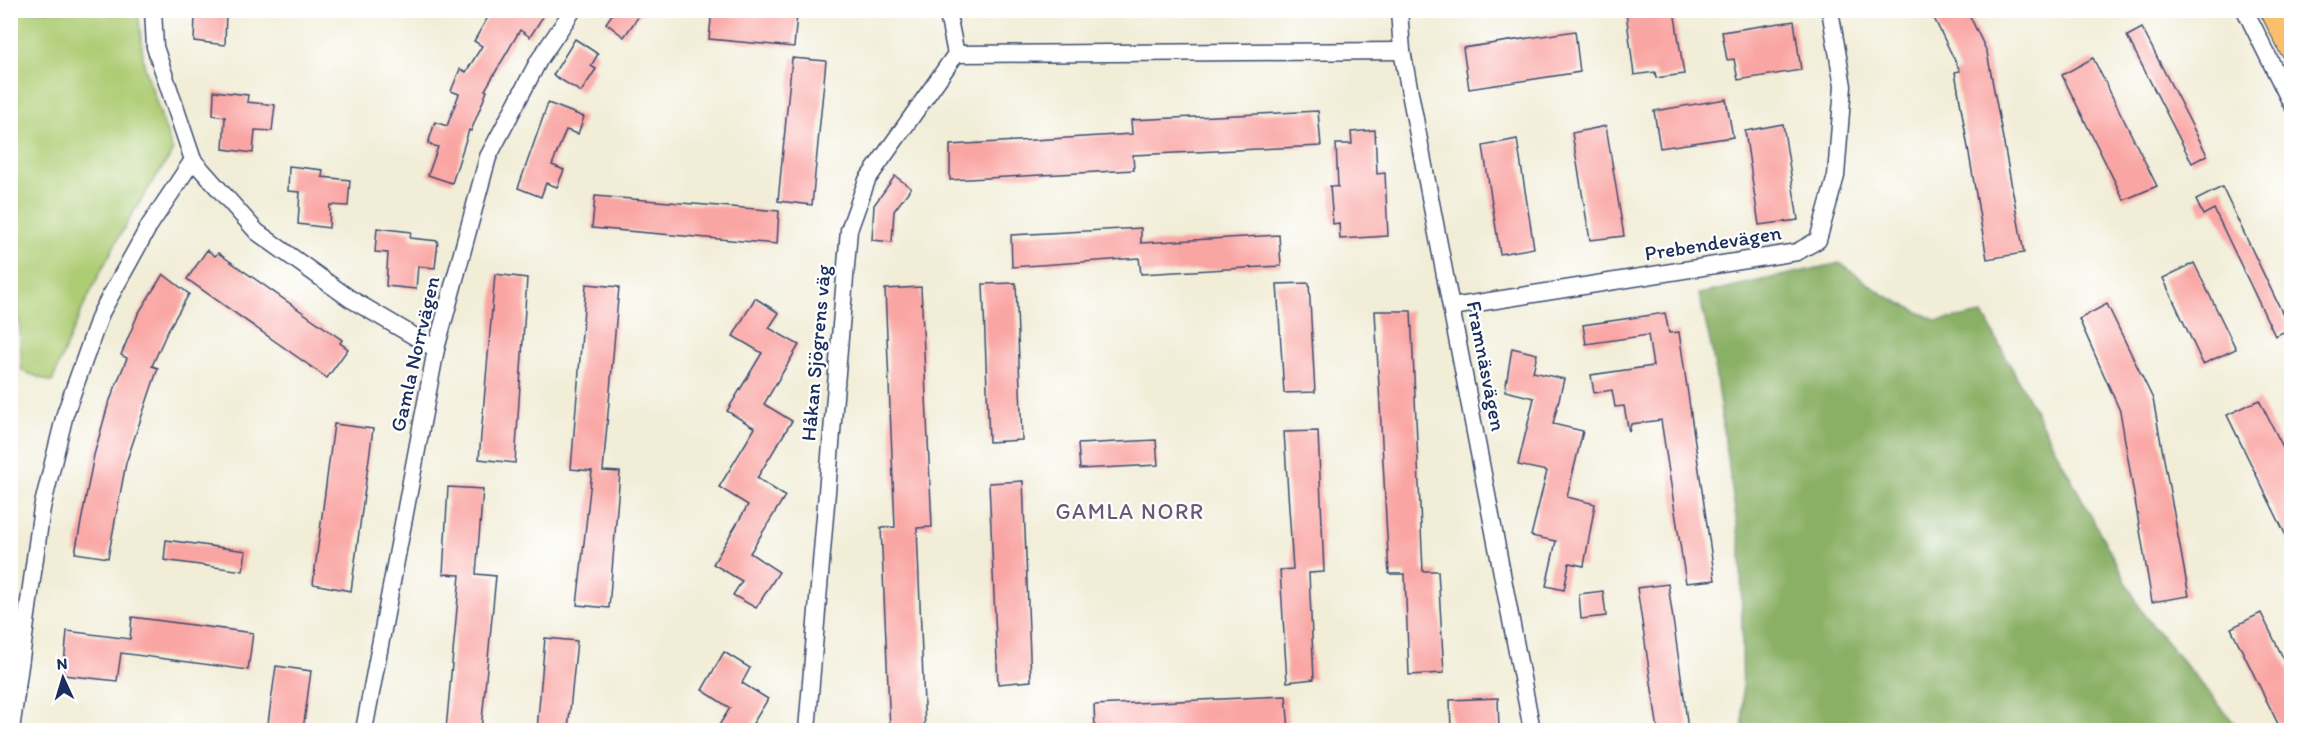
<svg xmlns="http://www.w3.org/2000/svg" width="2302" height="741" viewBox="0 0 2302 741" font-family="Itim,sans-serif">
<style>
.green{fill:#adcc73;stroke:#647e68;stroke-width:1.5}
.forest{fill:#8ab065;stroke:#527062;stroke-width:1.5}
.building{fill:#f9a5a3}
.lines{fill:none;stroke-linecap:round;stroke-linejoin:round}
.minor-casing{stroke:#3b4c70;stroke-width:19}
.trunk-casing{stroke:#3b4c70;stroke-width:29}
.minor{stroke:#fff;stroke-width:16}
.trunk{stroke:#f9bf6d;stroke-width:27}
.labels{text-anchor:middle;stroke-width:4.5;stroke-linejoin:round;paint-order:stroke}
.street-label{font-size:21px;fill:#1b2f5e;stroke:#fff}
.neighbourhood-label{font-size:22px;letter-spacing:1.5px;fill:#695876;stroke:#fff}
</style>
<rect width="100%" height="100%" fill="#fff"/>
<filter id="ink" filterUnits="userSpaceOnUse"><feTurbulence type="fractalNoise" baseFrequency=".0167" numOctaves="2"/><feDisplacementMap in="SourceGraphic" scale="12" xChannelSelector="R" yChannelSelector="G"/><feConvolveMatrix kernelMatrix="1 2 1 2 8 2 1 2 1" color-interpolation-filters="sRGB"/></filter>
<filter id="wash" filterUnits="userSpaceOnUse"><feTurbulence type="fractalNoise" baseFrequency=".008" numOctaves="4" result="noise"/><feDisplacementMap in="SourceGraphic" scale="24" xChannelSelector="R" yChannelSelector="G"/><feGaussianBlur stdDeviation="1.35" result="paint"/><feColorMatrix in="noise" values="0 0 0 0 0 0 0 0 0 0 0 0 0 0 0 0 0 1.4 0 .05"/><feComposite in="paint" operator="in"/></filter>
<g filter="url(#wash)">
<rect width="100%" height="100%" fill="#f1edd7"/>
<!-- green -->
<path class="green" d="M10,11H138L144,65L173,152C123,222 82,302 52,382L22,371L14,224L10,223Z"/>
<!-- forest -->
<polygon class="forest" points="1840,263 1884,295 1937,321 1983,314 2144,615 2240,730 1743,730 1741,552 1712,350 1699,294"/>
<g id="blocks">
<!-- building -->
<g class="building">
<polygon points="205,10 226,10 225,45 194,41 195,16 204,17"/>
<polygon points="492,10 547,10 530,37 520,30 485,90 487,91 471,131 469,130 452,183 428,175 438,147 428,144 435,122 447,126 459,94 451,91 460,69 466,72 482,46 474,41"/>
<polygon points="615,10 643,10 624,37 606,23"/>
<polygon points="712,10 756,10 797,15 794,47 709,39"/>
<polygon points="1635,10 1674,10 1684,74 1656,78 1655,72 1634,75 1626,12"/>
<polygon points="1930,10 1967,10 1987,52 2024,253 1987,259 1955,72 1960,71"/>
<polygon points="1794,21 1801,70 1738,80 1734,59 1727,60 1722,32"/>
<polygon points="2142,28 2207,155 2192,163 2127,36"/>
<polygon points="1575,31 1580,72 1469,89 1463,48"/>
<polygon points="575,39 598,54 591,66 596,69 581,92 553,75"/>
<polygon points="792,58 826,61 812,205 778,201"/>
<polygon points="2093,58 2157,186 2124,200 2062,75"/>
<polygon points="214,91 248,95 247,102 275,105 272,131 255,130 253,153 223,149 225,117 213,115"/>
<polygon points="1726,99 1733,137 1660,148 1654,111"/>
<polygon points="548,103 584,117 578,134 566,130 552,165 564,170 557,187 546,183 541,197 518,188"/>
<polygon points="1318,111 1321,146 1133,155 1134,170 950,180 950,145 1132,134 1131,120"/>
<polygon points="1783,124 1798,220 1759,225 1745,131"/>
<polygon points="1606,126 1624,236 1590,240 1572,133"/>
<polygon points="1375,130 1377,174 1385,173 1388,236 1340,239 1339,223 1333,224 1330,186 1338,187 1336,144 1352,144 1351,132"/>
<polygon points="1517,139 1534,248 1500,254 1483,146"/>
<polygon points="289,166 323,170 322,177 350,180 348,206 330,205 329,228 298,224 300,192 288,191"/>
<polygon points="895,176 911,188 894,211 892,242 872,240 874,205"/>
<polygon points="2222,187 2290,329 2275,336 2214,209 2203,215 2196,200"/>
<polygon points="595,196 779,211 777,244 592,228"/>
<polygon points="377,228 411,232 410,238 438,241 435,268 418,266 416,289 386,286 388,253 375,252"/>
<polygon points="1141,228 1141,243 1279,235 1281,266 1141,274 1139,258 1012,267 1011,235"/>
<polygon points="207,250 215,256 218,253 342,340 340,343 348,349 327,378 187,279"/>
<polygon points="2194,263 2236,349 2203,364 2163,278"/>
<polygon points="163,274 189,294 168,330 152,366 158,368 126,463 108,558 75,553 94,455 108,405 127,358 121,355 138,314"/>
<polygon points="495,274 527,278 515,463 479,459"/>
<polygon points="1016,283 1022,440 989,442 983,284"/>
<polygon points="1309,283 1315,392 1284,393 1277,284"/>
<polygon points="586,284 619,287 603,471 620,472 609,608 577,605 592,471 571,469"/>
<polygon points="921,287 932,527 917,528 925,730 890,730 881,528 895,527 885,289"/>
<polygon points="755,298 779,313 769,328 799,345 764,404 792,421 757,478 785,496 750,553 779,572 756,608 733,595 742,581 713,564 748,505 719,487 755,428 727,411 762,353 733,336"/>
<polygon points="2107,304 2153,399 2189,596 2152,602 2120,411 2079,319"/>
<polygon points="1375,311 1411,311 1423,571 1438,571 1444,673 1409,675 1405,574 1389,574"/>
<polygon points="1665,313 1669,333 1679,332 1715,580 1686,583 1661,420 1631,424 1629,432 1624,406 1615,407 1612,390 1594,393 1591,375 1653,366 1648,335 1586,344 1583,325"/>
<polygon points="1512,348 1537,354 1533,372 1564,379 1553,424 1583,431 1567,497 1595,504 1584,566 1569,563 1564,590 1546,586 1556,541 1531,536 1547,471 1518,465 1534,398 1505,391"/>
<polygon points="2259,400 2292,465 2292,548 2227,415"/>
<polygon points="334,424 373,429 351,591 313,584"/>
<polygon points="1318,431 1324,572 1309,573 1314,679 1287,682 1280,570 1293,569 1284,432"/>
<polygon points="1156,440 1158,465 1080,469 1078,444"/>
<polygon points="1023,481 1031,681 998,684 989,483"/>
<polygon points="448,487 483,489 476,574 496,576 481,730 446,730 460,575 443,574"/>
<polygon points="166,540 246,551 243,571 164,560"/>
<polygon points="1668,584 1684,697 1688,730 1658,730 1637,588"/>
<polygon points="1603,591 1606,616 1581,619 1579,594"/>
<polygon points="2261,613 2292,676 2292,730 2281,730 2231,628"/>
<polygon points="132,617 253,633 248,670 121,653 117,681 63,675 67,631 130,639"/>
<polygon points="545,638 577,641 568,730 537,730"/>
<polygon points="724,652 750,668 742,683 768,699 749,730 716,730 730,708 702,690"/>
<polygon points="276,666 311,671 303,730 267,730"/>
<polygon points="1286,696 1289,730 1095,730 1094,705"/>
<polygon points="1498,698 1499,730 1451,730 1450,700"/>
</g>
</g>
</g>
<g filter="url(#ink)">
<use href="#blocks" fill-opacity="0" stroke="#3b4c70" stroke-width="1.5"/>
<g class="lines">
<!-- minor casing -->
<g class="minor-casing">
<g id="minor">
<polyline points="153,10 155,47 193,160 257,232 349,298 436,349"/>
<polyline points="1399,10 1402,51 1532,730"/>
<polyline points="2245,10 2292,105"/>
<polyline points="956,54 1402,51"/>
<polyline points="1452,307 1797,252 1818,240 1836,176 1843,86 1830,10"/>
<polyline points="11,730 42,508 65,414 101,313 149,226 193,160"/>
<polyline points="364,730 436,349 488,157 539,60 573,10"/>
<polyline points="807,730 849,230 867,180 956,54 947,10"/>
</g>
</g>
<!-- trunk casing -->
<g class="trunk-casing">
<polyline id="trunk" points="2274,10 2292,46"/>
</g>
<!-- minor -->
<use href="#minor" class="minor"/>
<!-- trunk -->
<use href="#trunk" class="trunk"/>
</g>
</g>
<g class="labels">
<!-- street labels -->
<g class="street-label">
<text transform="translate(1713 243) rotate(-9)" y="7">Prebendevägen</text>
<text transform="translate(816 353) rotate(-85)" y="7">Håkan Sjögrens väg</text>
<text transform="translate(415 354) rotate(-77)" y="7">Gamla Norrvägen</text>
<text transform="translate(1486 366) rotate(79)" y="7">Framnäsvägen</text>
</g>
<!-- neighbourhood labels -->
<g class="neighbourhood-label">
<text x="1130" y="519">GAMLA NORR</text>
</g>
</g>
<!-- margin -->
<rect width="2302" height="741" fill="none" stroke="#fff" stroke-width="36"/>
<!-- north arrow -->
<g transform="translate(63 678) rotate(356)" stroke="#ffffff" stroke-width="4.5" paint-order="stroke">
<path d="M0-4.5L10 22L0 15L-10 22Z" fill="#1b2f5e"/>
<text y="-9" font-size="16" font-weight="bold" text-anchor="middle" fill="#1b2f5e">N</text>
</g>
</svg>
